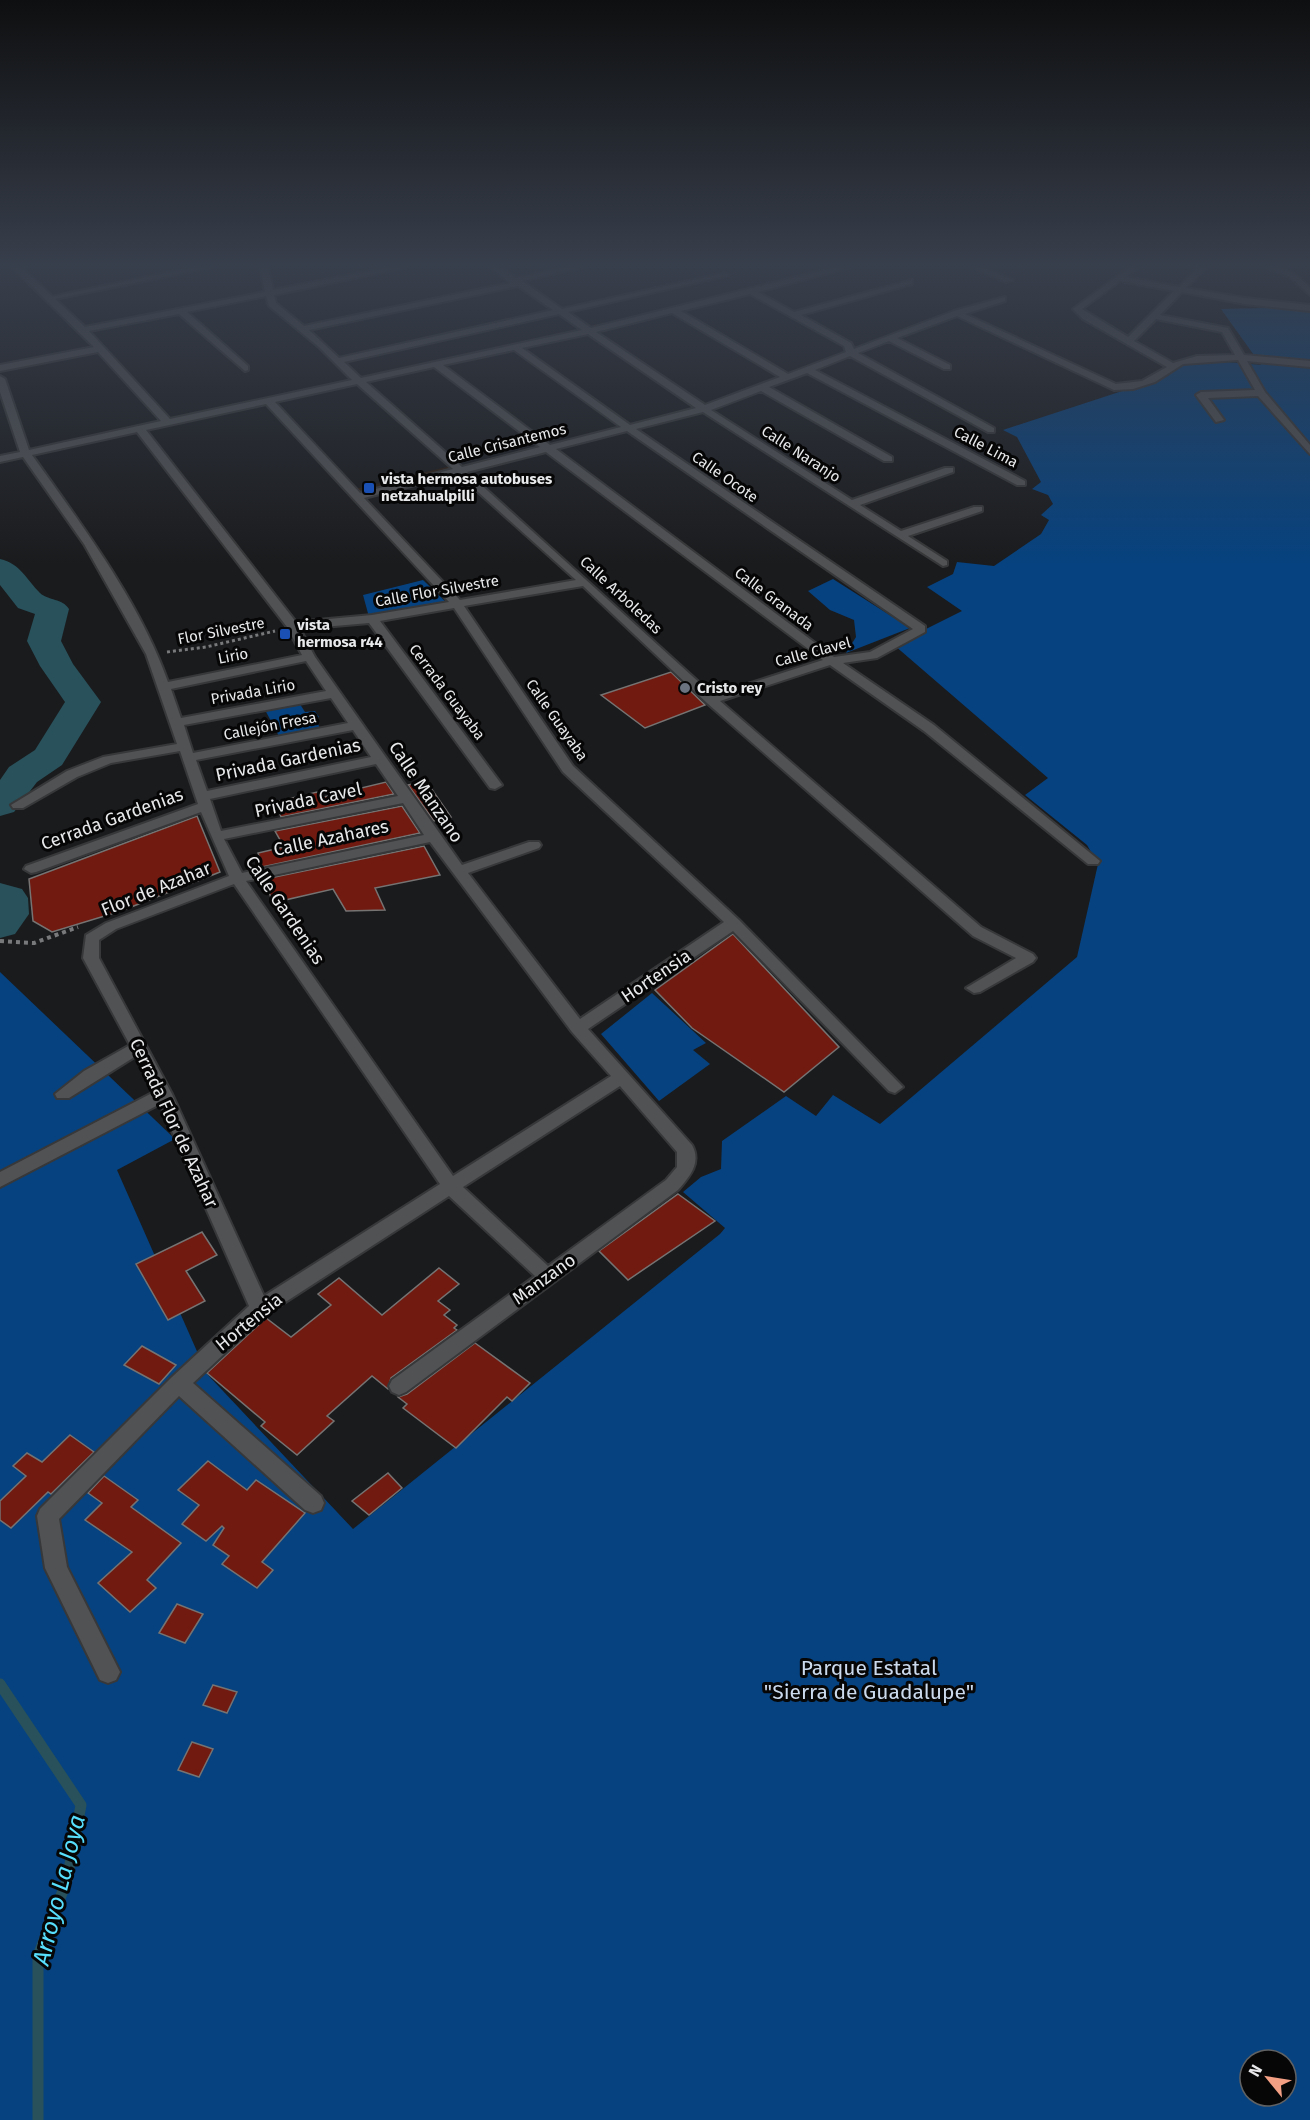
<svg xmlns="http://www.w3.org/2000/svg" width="1310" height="2120" viewBox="0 0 1310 2120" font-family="'Fira Sans',sans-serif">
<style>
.industrial{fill:#2d1f13}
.green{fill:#06427f;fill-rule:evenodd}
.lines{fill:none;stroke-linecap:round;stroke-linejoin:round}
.stream{stroke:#28515b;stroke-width:11}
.river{fill:#28515b;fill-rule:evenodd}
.building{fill:#711a10;stroke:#767373;stroke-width:1.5}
.minor-casing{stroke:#373839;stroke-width:4}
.tertiary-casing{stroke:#373839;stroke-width:4}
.path-far1{stroke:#78797b;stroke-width:3;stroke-dasharray:3 3;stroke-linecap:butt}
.path{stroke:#78797b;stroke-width:4;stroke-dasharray:4 4;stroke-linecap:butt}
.minor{fill:#515254;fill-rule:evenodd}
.tertiary{fill:#515254;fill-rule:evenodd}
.transit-dot{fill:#1a4fb4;stroke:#060607;stroke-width:2}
.worship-dot{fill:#6b7280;stroke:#060607;stroke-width:2}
.labels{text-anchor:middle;stroke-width:6;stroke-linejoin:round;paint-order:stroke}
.far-street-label{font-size:15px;fill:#e8e9ea;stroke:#060607}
.far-poi-label{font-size:15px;font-weight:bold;fill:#e8e9ea;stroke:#060607;text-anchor:start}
.street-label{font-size:18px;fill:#e8e9ea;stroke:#060607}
.near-park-label{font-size:21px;fill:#cbdaed;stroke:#060607}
.near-water-label{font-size:24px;font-style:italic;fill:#56defc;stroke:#060607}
</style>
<rect width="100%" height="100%" fill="#1a1b1d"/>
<!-- industrial -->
<polygon class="industrial" points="451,466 457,470 361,494 355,489"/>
<!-- green -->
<g class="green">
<path d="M1310,307V2120H0V972L175,1139L117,1170L207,1374L353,1529L720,1234L725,1228L683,1192L701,1177L721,1169L722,1141L786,1096L816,1116L833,1095L880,1124L1077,957L1098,864L1087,845L1025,795L1048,778L894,645L962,611L927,587L953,574L957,562L994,566L1041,534L1049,520L1041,515L1053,504L1048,495L1032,489L1041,482L1017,437L1003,430L1168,376L1179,364L1227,362L1261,365L1221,309ZM1250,2060H1286V2096H1250Z"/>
<polygon points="833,579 910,628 846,653 856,637 854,620 830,610 808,591"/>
<polygon points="423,580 447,603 369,617 363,595"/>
<polygon points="298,701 305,712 315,711 319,717 311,721 313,726 318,724 320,728 281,740 264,708"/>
<polygon points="652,993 706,1043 693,1050 710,1064 659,1101 601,1034"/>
</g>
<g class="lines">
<!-- stream -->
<polyline class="stream" points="0,1684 81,1805 67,1880 38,1956 38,2120"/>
<!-- river -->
<g class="river">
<path d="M0,559C21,564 26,579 40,593C49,601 62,598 69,609L61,641L73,664L101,702L62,765L37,782L14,812L0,816V780L9,767L35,750L65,702L40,666L27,641L35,614L18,608L0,585Z"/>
<polygon points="0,883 22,889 28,898 29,914 15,934 0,938"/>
</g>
</g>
<!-- building -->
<g class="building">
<polygon points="671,672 705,705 645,728 601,695"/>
<polygon points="426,781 451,817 434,821 408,785"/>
<polygon points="386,782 394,794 281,817 275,802 317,792 320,798"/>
<polygon points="402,806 420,833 262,867 258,853 284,847 275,831"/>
<polygon points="197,816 220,872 121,911 52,932 33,921 29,879"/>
<polygon points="424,846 440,875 375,888 385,910 346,911 333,889 285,900 284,896 271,898 265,879"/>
<polygon points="733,934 839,1047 784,1092 692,1028 655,990"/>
<polygon points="678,1194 715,1221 628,1280 599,1251"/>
<polygon points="202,1232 217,1255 186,1271 205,1301 168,1320 136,1264"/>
<polygon points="439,1268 459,1284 438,1301 450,1310 444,1315 457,1325 454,1328 457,1330 391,1378 388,1389 372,1376 327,1416 334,1421 297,1455 261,1426 265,1422 207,1373 266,1318 291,1337 331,1305 318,1294 339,1278 382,1315"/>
<polygon points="475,1343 530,1383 512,1401 507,1397 456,1448 403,1408 407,1404 398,1397 407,1394"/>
<polygon points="142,1346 176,1365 159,1384 124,1365"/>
<polygon points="70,1435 94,1452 51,1494 48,1492 11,1528 0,1520 0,1501 26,1476 13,1466 27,1453 42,1462"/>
<polygon points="208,1461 247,1490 256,1480 305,1513 262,1562 273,1570 257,1588 222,1564 229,1556 213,1545 224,1528 222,1526 206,1541 182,1524 199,1505 178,1490"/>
<polygon points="388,1473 402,1488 369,1515 352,1501"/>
<polygon points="104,1476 138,1500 131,1507 181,1543 147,1580 156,1588 130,1612 98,1583 132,1552 85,1520 102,1503 88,1493"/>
<polygon points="177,1604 203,1614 185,1643 159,1633"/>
<polygon points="213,1685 237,1692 227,1713 203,1705"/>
<polygon points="192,1742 213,1749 199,1777 178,1770"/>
</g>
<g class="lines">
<!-- minor casing -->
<g class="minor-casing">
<g id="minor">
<path d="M12,267H21L85,327L265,292L260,267H268L273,290L390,267H407L274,295L276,303L304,326L510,283L491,267H500L516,278L566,267H582L522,281L562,309L725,273L729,275L568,312L591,328L837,267H851L758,292L794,312L912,280V284L801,315L851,343L854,349L954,311L1005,297V301L965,314L1116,384L1142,381L1167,367L1083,319L1073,309L1130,267H1139L1126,277L1179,287L1198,267H1207L1186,288L1245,298L1310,305V311L1245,304L1182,292L1160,315L1228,328L1244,355L1310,361V367L1247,361L1265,392L1310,445V454L1258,396L1208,398L1224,420L1216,422L1196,395L1201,392L1255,390L1238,360L1183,364L1155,382L1133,389L1114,390L957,316L897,338L950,365V369H944L889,341L858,353L994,428V432H988L850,356L815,370L1025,481V485H1017L807,373L769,387L892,457V461H884L761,391L711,410L852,500L945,468H953V472L860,505L901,531L974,507H982V511L908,536L947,561V565L943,566L703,412L636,429L925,626V632L877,658L843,663L934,725L1100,861L1098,864H1088L924,731L830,665L720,701L981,927L1033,954L1036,958L1033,962L980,992L974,993L966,988L1016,958L973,936L707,703L583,586L464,606L573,766L739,920L903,1087L895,1093L889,1091L733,931L588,1029L692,1145C702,1163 689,1177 678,1190L406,1392L399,1395L392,1392L389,1386L392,1380L535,1276L449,1196L267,1314L193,1383L321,1496L324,1503L321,1510L313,1513L305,1510L179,1396L59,1519L67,1567L120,1672L116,1680L108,1683L100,1680L45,1568L37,1516L40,1509L172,1377L249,1306L160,1104L0,1187V1172L154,1092L136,1056L69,1098H57L55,1094L84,1071L130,1045L83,958L86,935L106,923L229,876L201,812L36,872L31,873L24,869L26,866L198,804L180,751L111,763L77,777L23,808H13L11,805L67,771L103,757L177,744L146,654L84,544L23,457L0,462V456L20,452L0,392V376L5,379L29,450L161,421L98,352L0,371V365L94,347ZM1120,281L1174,291L1128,337L1082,309ZM518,286L553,310L339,358L309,330ZM750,294L844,346L846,352L788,374L681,311ZM266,296L269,306L319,347L352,380L170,419L89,331L179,314L245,371L248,370V366L187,312ZM672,313L780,377L705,405L596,332ZM559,314L582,330L361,378L344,362ZM1156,319L1222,332L1235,355L1197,356L1173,363L1134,341ZM588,334L696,408L630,425L522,348ZM514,350L621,427L550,445L443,365ZM434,367L540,447L462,467L366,382ZM357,384L453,469L360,493L275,402ZM266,404L449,602L372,615L296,622L146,430ZM627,431L913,629L870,652L834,657L556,449ZM137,432L287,627L302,655L168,682C140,602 81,524 32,455ZM546,452L823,660L713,695L467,472ZM458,474L576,580L460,600L364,498ZM454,608L563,772L724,922L580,1019L468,873L539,848L541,845L539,842H529L462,865L315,657L300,629L369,623L490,788L495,789L502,785L380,621ZM306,661L326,691L181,718L171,689ZM331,698L348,723L193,753L184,725ZM353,730L371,757L207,791L196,760ZM376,764L398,796L221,831L210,799ZM403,803L424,835L242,873L224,839ZM430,842L572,1032L611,1076L453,1176L246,881ZM234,884L440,1184L264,1296L172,1094L99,958V940L116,929ZM620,1086L677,1152V1167L666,1180L548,1266L463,1187Z"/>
<polygon points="970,267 982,267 1013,280 1006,282"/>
<path d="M1267,267C1287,267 1297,274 1310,288V295L1290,277Z"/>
</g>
</g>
<!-- tertiary casing -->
<g class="tertiary-casing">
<polygon id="tertiary" points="195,267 212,267 50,300 46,298"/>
</g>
<!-- path-far1 -->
<polyline class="path-far1" points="167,652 206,647 275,631"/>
<!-- path -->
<polyline class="path" points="0,941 34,943 78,927"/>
<!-- minor -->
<use href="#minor" class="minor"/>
<!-- tertiary -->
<use href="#tertiary" class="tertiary"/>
</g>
<!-- sky -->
<linearGradient id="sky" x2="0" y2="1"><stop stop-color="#0e0f10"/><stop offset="0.47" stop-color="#383f4c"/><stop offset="1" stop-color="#383f4c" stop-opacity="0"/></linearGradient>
<rect width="1310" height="564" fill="url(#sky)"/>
<!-- markers -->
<g class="transit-dot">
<rect x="363" y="482" width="12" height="12" rx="3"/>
<rect x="279" y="628" width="12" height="12" rx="3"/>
</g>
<circle class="worship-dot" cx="685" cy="688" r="6"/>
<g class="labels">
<!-- far-street labels -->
<g class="far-street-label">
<text transform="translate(507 443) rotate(-14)" y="5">Calle Crisantemos</text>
<text transform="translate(986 447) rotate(28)" y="5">Calle Lima</text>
<text transform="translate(801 454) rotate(33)" y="5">Calle Naranjo</text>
<text transform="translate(725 477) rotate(35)" y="5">Calle Ocote</text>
<text transform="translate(437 591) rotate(-10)" y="5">Calle Flor Silvestre</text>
<text transform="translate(621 595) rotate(43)" y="5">Calle Arboledas</text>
<text transform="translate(774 599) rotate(37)" y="5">Calle Granada</text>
<text transform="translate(221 631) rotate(-11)" y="5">Flor Silvestre</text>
<text transform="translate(813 652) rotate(-15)" y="5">Calle Clavel</text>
<text transform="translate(233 656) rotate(-11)" y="5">Lirio</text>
<text transform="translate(253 692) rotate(-10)" y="5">Privada Lirio</text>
<text transform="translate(447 692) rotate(53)" y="5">Cerrada Guayaba</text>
<text transform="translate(557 720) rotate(55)" y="5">Calle Guayaba</text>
<text transform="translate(270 726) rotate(-11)" y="5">Callejón Fresa</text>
</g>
<!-- far-poi labels -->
<g class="far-poi-label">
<text x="381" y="484">vista hermosa autobuses<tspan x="381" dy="17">netzahualpilli</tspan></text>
<text x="297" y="630">vista<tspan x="297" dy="17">hermosa r44</tspan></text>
<text x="697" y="693">Cristo rey</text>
</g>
<!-- street labels -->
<g class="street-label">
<text transform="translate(288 760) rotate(-12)" y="6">Privada Gardenias</text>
<text transform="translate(426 792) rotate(56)" y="6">Calle Manzano</text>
<text transform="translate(308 800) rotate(-12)" y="6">Privada Cavel</text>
<text transform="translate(112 819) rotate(-20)" y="6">Cerrada Gardenias</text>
<text transform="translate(331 838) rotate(-12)" y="6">Calle Azahares</text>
<text transform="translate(156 889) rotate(-22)" y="6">Flor de Azahar</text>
<text transform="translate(285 910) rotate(56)" y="6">Calle Gardenias</text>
<text transform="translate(656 976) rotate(-34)" y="6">Hortensia</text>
<text transform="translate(174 1123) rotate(65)" y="6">Cerrada Flor de Azahar</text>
<text transform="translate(544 1279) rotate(-36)" y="6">Manzano</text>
<text transform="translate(249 1322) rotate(-39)" y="6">Hortensia</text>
</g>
<!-- near-park labels -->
<g class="near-park-label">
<text x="869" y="1675">Parque Estatal<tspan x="869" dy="24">"Sierra de Guadalupe"</tspan></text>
</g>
<!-- near-water labels -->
<g class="near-water-label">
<text transform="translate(59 1890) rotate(-76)" y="8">Arroyo La Joya</text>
</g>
</g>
<!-- north arrow -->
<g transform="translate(1268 2078) rotate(300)"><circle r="28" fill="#060607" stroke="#606162" stroke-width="1.5"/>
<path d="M0-4.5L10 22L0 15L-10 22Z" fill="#f39f84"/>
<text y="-9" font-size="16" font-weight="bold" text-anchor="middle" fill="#e8e9ea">N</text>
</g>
</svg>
